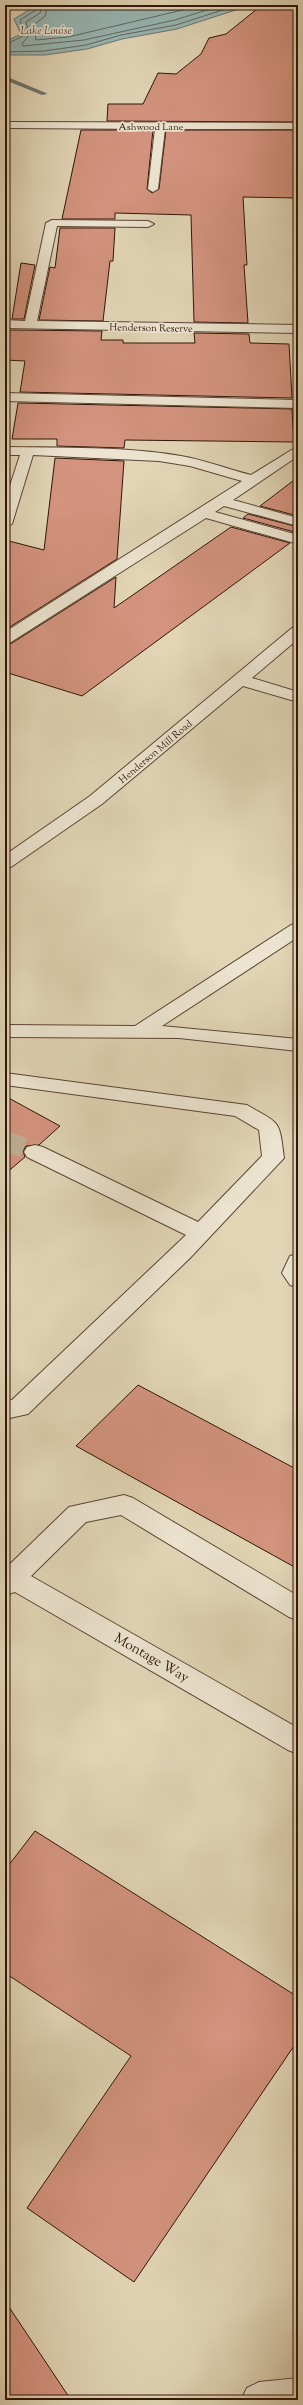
<svg xmlns="http://www.w3.org/2000/svg" width="303" height="2405" viewBox="0 0 303 2405" font-family="'Sorts Mill Goudy',serif">
<style>
.water{fill:#96b7b5;stroke:#6d7670}
.lines{fill:none;stroke-linecap:round;stroke-linejoin:round}
.shore{stroke:#63665e;stroke-width:1}
.stream{fill:#6d7670;fill-rule:evenodd}
.building{fill:#d3937e;stroke:#301508}
.minor-tunnel{stroke:#beaf93;stroke-width:20;stroke-dasharray:20 10;stroke-linecap:butt}
.minor-casing{stroke:#5c4534;stroke-width:2}
.minor{fill:#ece4d0;fill-rule:evenodd}
.labels{text-anchor:middle;stroke-width:3.5;stroke-linejoin:round;paint-order:stroke}
.far-street-label{font-size:10px;fill:#301508;stroke:#ece4d0}
.far-water-label{font-size:11px;font-style:italic;fill:#4f463c;stroke:#ece4d0}
.near-street-label{font-size:14px;fill:#301508;stroke:#ece4d0}
</style>
<rect width="100%" height="100%" fill="#e1d5b6"/>
<filter id="stains"><feTurbulence type="fractalNoise" baseFrequency=".005" numOctaves="4"/><feColorMatrix values="0 0 0 0 .2 0 0 0 0 .09 0 0 0 0 .02 0 0 0 .5 -.17"/></filter>
<radialGradient id="worn" r=".72"><stop offset=".6" stop-color="#630" stop-opacity="0"/><stop offset="1" stop-color="#630" stop-opacity=".3"/></radialGradient>
<!-- water -->
<polygon class="water" points="32,5 251,5 177,29 122,39 87,49 45,55 5,55 5,42 21,34 14,19 34,7"/>
<g class="lines">
<!-- shore -->
<g class="shore">
<polyline points="42,5 40,13 26,22 29,35 22,44 23,46 84,40 175,20 223,5"/>
<polyline points="48,5 45,16 34,25 36,40 68,37 204,5"/>
<polyline points="5,45 23,36 24,32 20,20 36,10 37,5"/>
<polyline points="5,52 44,51 86,45 121,35 176,25 238,5"/>
</g>
<!-- stream -->
<polygon class="stream" points="5,76 46,93 47,94 42,95 5,80"/>
</g>
<!-- building -->
<g class="building">
<polygon points="262,5 298,5 298,122 107,121 108,104 143,104 158,73 176,74 201,54 209,38 226,34"/>
<polygon points="81,130 153,130 147,189 152,193 159,189 166,130 298,130 298,198 243,197 247,265 244,265 248,323 194,322 191,215 115,213 115,219 62,219"/>
<polygon points="60,228 115,228 113,261 110,261 103,321 39,320 50,267 55,268"/>
<polygon points="21,263 35,265 24,319 12,319"/>
<polygon points="10,330 102,331 101,340 123,340 123,343 195,343 194,333 249,334 250,343 289,344 292,398 20,392 25,361 5,360"/>
<polygon points="18,403 292,409 294,442 125,440 124,448 57,446 57,439 12,439"/>
<polygon points="55,458 124,461 117,559 5,630 5,540 44,550"/>
<polygon points="298,477 298,516 260,506"/>
<polygon points="248,514 298,527 298,533 243,518"/>
<polygon points="231,527 290,543 82,696 5,672 5,645 12,643 116,577 114,608"/>
<polygon points="5,1096 60,1126 39,1145 26,1146 23,1151 25,1157 5,1174"/>
<polygon points="138,1385 298,1470 298,1569 76,1446"/>
<polygon points="35,1831 298,1997 298,2040 134,2282 27,2208 131,2056 5,1973 5,1870"/>
<polygon points="5,2301 71,2400 5,2400"/>
</g>
<g class="lines">
<!-- minor-tunnel -->
<polyline class="minor-tunnel" points="5,1141 35,1152"/>
<!-- minor casing -->
<g class="minor-casing">
<g id="minor">
<polygon points="5,122 298,123 298,129 165,129 158,189 153,192 148,189 155,129 5,128"/>
<polygon points="52,220 148,221 154,224 148,227 57,226 37,321 298,325 298,333 5,328 5,320 25,321 46,223"/>
<polygon points="5,393 298,400 298,408 5,401"/>
<path d="M298,446V456L233,500L298,518V526L224,506L215,512L298,535V544L206,518L11,642L5,644V632L242,481L190,466L159,461L33,455L12,524L5,528V501L20,455H5V447C63,448 123,446 181,456C205,460 227,469 251,475Z"/>
<polygon points="298,626 298,639 252,678 298,692 298,702 243,686 102,804 11,867 5,868 5,855 90,796 292,628"/>
<polygon points="298,923 298,937 162,1026 298,1039 298,1051 179,1038 5,1037 5,1025 135,1026 291,925"/>
<path d="M5,1073L247,1105C281,1125 279,1119 284,1158L190,1258L28,1414L5,1419V1401L12,1400L186,1235L27,1157L24,1152L27,1147L35,1145L43,1147L198,1222L262,1156L259,1130L235,1116L5,1085Z"/>
<polygon points="298,1254 298,1287 290,1285 282,1273 290,1256"/>
<polygon points="124,1495 133,1498 298,1596 298,1620 289,1617 121,1515 86,1522 31,1576 298,1728 298,1754 288,1750 15,1592 5,1595 5,1563 10,1564 69,1507"/>
<polygon points="298,2378 298,2400 241,2400 247,2388 259,2382"/>
</g>
</g>
<!-- minor -->
<use href="#minor" class="minor"/>
</g>
<g class="labels">
<!-- far-street labels -->
<g class="far-street-label">
<text x="151" y="130">Ashwood Lane</text>
<text transform="translate(151 327) rotate(1)" y="4">Henderson Reserve</text>
<text transform="translate(155 751) rotate(-40)" y="4">Henderson Mill Road</text>
</g>
<!-- far-water labels -->
<g class="far-water-label">
<text x="46" y="34">Lake Louise</text>
</g>
<!-- near-street labels -->
<g class="near-street-label">
<text transform="translate(152 1657) rotate(30)" y="5">Montage Way</text>
</g>
</g>
<!-- margin -->
<rect width="303" height="2405" fill="none" stroke="#e1d5b6" stroke-width="20"/>
<rect x="6" y="6" width="291" height="2393" fill="none" stroke="#301508" stroke-width="2"/>
<rect x="10" y="10" width="283" height="2385" fill="none" stroke="#301508"/>
<rect width="100%" height="100%" filter="url(#stains)"/>
<rect width="100%" height="100%" fill="url(#worn)"/>
</svg>
